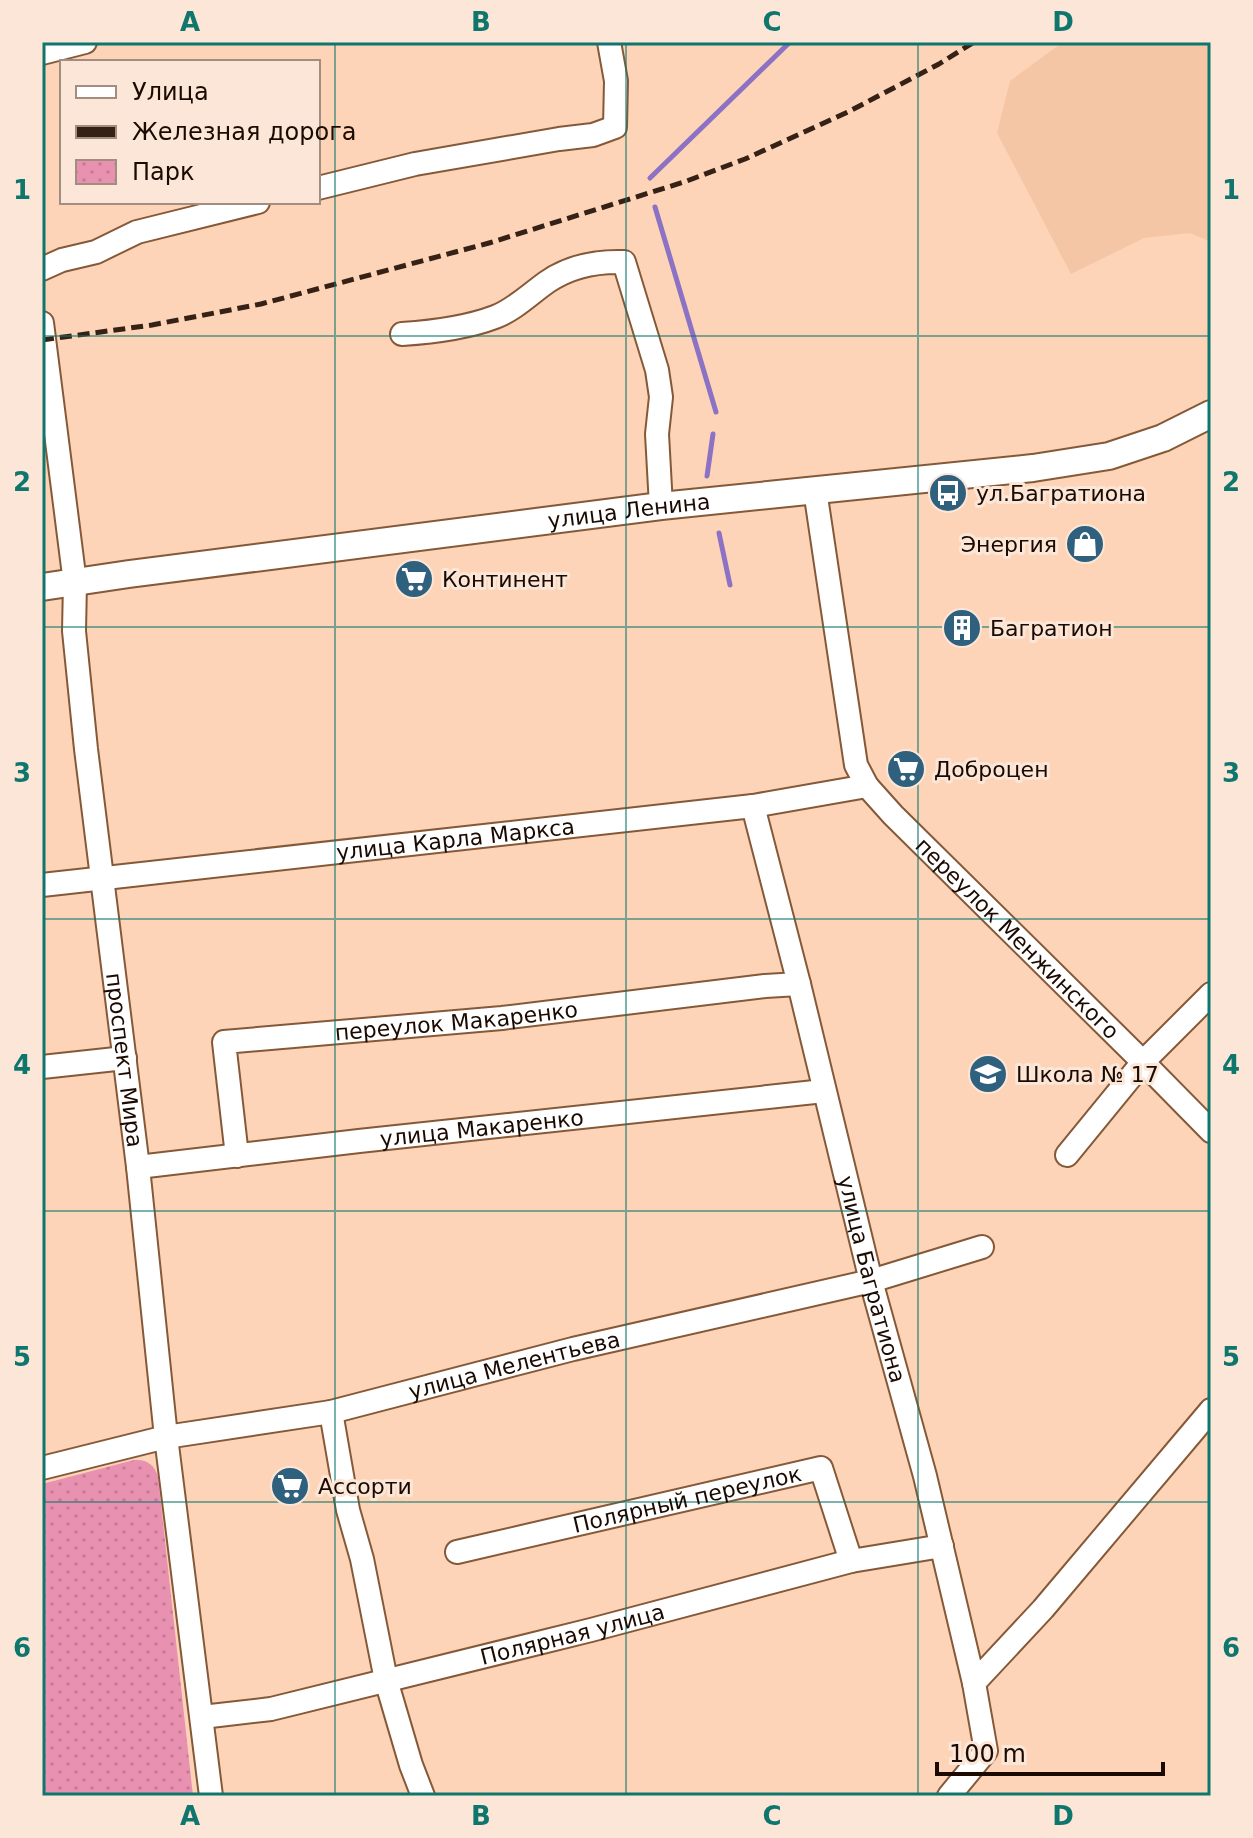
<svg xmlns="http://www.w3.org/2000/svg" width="1253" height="1838" viewBox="0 0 1253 1838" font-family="'DejaVu Sans',sans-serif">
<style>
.built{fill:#f4c6a6}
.park{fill:url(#park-dots)}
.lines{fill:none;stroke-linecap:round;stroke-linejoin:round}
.stream{stroke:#8c72c5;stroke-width:5}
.minor-casing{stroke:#855938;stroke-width:26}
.major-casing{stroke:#855938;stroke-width:30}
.minor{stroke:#fff;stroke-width:22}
.major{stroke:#fff;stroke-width:26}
.rail{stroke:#352116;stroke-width:5;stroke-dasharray:12 6;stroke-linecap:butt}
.grid{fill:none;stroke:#0f766e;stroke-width:2;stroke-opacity:0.55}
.labels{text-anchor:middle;stroke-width:6;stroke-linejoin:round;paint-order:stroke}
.poi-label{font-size:22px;fill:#1b0a01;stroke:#fbe6d7;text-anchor:start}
.street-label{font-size:22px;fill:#1b0a01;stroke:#fbe6d7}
.neatline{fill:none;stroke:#0f766e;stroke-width:3}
.grid-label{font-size:26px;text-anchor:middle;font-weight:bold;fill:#0f766e}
</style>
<defs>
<pattern id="park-dots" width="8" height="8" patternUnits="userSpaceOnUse" patternTransform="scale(2)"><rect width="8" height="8" fill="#e991b1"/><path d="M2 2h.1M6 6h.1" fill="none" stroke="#c77c96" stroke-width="1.8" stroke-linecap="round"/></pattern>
</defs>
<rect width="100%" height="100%" fill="#fdd4b7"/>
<!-- built -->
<polygon class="built" points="1063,42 1211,42 1211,242 1190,233 1144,238 1071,274 997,133 1010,81"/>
<!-- park -->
<path class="park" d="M134,1460C147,1459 155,1465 158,1477L193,1796H42V1484Z"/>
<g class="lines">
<!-- stream -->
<g class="stream">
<polyline points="650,178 790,42"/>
<polyline points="655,207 716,412"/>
<polyline points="707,476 713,434"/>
<polyline points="719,533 730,585"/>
</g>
<!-- minor casing -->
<g class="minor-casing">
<g id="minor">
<polyline points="42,53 85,42"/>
<polyline points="318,188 415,164 559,139 593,135 615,127 616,81 609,42"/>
<polyline points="42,269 62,260 96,252 137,232 258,202"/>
<path id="s1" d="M42,323L75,583L74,631L86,749L138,1167L166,1437L211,1796"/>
<path d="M402,334C433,332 466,328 495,317C514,310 530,294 547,282C570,266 596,261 624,262L657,370L661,397L657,434L661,506"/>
<path id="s2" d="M815,490L856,765L867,786L893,815L1143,1062L1211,1131"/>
<path id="s3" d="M753,806L799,984L871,1281L925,1476L974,1683L986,1751L949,1796"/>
<path id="s4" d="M42,885L753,806L867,786"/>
<polyline points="42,1067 125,1058"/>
<polyline points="1067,1155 1143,1062 1211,994"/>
<path id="s5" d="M237,1156L224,1042L502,1018L765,986L799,984"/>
<path id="s6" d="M138,1167L359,1141L824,1091"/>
<polyline points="331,1412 348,1510 362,1559 386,1680 411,1765 423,1796"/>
<path id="s7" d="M42,1468L166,1437L331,1412L573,1349L871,1281L982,1247"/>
<path id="s8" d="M457,1552L821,1468L851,1561"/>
<polyline points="974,1683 1043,1609 1211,1410"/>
<path id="s9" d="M202,1717L271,1709L591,1630L851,1561L942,1546"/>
</g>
</g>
<!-- major casing -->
<g class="major-casing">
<g id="major">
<path id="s10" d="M42,587L129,574L661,506L1033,468L1109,456L1163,438L1211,414"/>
</g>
</g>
<!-- minor -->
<use href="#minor" class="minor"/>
<!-- major -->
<use href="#major" class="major"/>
<!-- rail -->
<polyline class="rail" points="42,340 152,325 261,304 489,243 684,182 745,159 848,112 939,64 974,42"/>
</g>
<!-- grid -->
<path class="grid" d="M335,42V1796M626,42V1796M918,42V1796M42,336H1211M42,627H1211M42,919H1211M42,1211H1211M42,1502H1211"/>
<!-- icons -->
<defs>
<g id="bus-disc" transform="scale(2)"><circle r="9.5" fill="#2f617e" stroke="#fbe6d7"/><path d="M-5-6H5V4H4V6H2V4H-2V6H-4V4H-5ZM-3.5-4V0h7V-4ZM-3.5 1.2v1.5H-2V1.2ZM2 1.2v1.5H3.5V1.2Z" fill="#fff"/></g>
<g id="shop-disc" transform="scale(2)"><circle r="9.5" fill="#2f617e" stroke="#fbe6d7"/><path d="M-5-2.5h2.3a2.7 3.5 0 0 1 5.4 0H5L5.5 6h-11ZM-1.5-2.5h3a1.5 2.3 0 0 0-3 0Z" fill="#fff"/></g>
<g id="supermarket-disc" transform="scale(2)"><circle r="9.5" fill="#2f617e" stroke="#fbe6d7"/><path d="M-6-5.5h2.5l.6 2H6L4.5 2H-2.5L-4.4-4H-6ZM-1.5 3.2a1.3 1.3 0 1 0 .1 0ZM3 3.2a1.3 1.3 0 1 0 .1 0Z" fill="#fff"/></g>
<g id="building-disc" transform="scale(2)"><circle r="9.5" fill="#2f617e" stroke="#fbe6d7"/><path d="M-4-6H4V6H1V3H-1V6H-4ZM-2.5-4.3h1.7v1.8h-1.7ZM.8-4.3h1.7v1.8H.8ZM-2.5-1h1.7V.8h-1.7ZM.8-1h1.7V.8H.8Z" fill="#fff"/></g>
<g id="school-disc" transform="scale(2)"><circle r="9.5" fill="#2f617e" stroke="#fbe6d7"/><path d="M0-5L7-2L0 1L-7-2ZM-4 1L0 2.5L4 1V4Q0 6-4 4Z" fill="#fff"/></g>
</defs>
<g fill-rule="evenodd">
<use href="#bus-disc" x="948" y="493"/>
<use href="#shop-disc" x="1085" y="544"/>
<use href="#supermarket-disc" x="414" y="579"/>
<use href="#building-disc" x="962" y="628"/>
<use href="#supermarket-disc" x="906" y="769"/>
<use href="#school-disc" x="988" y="1074"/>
<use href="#supermarket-disc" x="290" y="1486"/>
</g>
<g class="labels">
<!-- poi labels -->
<g class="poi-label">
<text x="976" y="501">ул.Багратиона</text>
<text x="1057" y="552" text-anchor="end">Энергия</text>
<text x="442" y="587">Континент</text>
<text x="990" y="636">Багратион</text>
<text x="934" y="777">Доброцен</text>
<text x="1016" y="1082">Школа № 17</text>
<text x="318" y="1494">Ассорти</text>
</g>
<!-- street labels -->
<g class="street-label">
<text dy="8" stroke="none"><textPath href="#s10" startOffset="592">улица Ленина</textPath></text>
<text dy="8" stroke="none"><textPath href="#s4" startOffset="416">улица Карла Маркса</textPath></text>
<text dy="8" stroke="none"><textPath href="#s2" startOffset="516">переулок Менжинского</textPath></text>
<text dy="8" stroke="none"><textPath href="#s5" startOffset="348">переулок Макаренко</textPath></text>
<text dy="8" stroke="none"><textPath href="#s1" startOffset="742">проспект Мира</textPath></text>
<text dy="8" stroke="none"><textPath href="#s6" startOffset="346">улица Макаренко</textPath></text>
<text dy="8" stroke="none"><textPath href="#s3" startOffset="488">улица Багратиона</textPath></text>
<text dy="8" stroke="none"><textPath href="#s7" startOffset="484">улица Мелентьева</textPath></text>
<text dy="8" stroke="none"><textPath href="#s8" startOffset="236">Полярный переулок</textPath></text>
<text dy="8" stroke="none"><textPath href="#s9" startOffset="380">Полярная улица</textPath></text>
</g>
</g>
<!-- border -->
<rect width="1253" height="1838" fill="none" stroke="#fbe6d7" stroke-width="88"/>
<!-- legend -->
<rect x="60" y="60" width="260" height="144" fill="#fbe6d7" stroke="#a18e81" stroke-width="2"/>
<rect x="76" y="86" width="40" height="12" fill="#ffffff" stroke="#a18e81" stroke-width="2"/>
<text x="132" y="100" font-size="24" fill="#1b0a01">Улица</text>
<rect x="76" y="126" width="40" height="12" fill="#352116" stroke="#a18e81" stroke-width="2"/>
<text x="132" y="140" font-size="24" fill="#1b0a01">Железная дорога</text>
<rect x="76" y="160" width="40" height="24" fill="url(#park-dots)" stroke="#a18e81" stroke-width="2"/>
<text x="132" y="180" font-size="24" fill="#1b0a01">Парк</text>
<!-- scale -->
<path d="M937 1762v12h226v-12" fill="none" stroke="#1b0a01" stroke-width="4"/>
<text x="949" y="1762" font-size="24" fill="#1b0a01" stroke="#fbe6d7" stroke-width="6" paint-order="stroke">100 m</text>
<rect x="44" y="44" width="1165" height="1750" class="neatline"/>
<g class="grid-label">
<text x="190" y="31">A</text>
<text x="481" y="31">B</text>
<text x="772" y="31">C</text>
<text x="1063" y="31">D</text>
<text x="22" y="199">1</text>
<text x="1231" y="199">1</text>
<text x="22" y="491">2</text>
<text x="1231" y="491">2</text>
<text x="22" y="782">3</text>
<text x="1231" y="782">3</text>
<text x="22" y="1074">4</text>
<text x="1231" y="1074">4</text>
<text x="22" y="1366">5</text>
<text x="1231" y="1366">5</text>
<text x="22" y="1657">6</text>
<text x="1231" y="1657">6</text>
<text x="190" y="1825">A</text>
<text x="481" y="1825">B</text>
<text x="772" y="1825">C</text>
<text x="1063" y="1825">D</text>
</g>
</svg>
